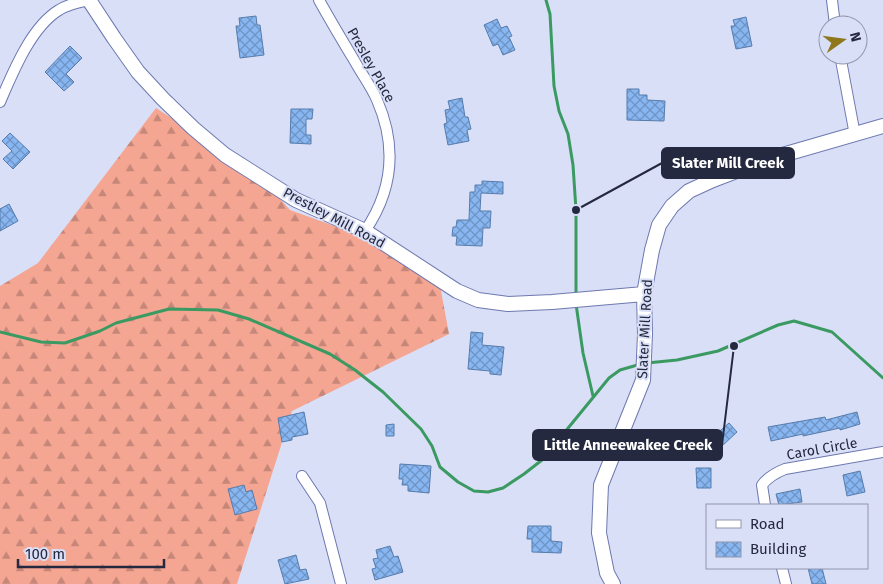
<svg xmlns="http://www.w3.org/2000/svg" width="883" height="584" font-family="'Fira Sans',sans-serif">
<defs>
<pattern id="forest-firs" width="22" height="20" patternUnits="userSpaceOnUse" patternTransform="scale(1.25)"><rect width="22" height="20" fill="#f5a693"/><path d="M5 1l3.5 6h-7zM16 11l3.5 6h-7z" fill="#c68779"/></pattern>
<pattern id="building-cross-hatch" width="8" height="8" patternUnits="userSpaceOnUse" patternTransform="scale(1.25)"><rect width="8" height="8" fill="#87b6f1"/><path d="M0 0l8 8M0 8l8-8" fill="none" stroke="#6e94c5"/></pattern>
</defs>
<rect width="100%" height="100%" fill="#d9dff7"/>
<!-- forest -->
<path fill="url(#forest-firs)" d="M156,108L257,173L290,210L371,239L439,280L449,334L292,411L237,584H0V286L38,263Z"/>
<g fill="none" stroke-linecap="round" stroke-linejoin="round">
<!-- stream -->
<path stroke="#3b9a62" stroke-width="3" d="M546,0L550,14L554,86L559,111L568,134L573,165L576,210V295
M576,304L583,353L593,396
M0,332L41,342L65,343L100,331L116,323L169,309L218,310L249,319L330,354L355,370L383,392L421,429L432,446L440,467L458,482L474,491L488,492L503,488L524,474L542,460L609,378L620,370L641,364
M647,363L677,360L718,351L778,325L794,321L832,332L883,378"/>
</g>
<!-- building -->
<path fill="url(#building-cross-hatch)" stroke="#577cab" d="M256,16L257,25H260L264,55L240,58L236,26H240L239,18Z
M746,17L752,46L736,49L731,26H735L733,20Z
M497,19L501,28L507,26L512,36L509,37L515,50L503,55L498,44L493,46L484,25Z
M70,46L82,58L66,74L74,82L64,91L45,72Z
M627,89H639V95H647V100L665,101L664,121L627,120Z
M462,98L465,117H468L471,129L467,130L469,141L448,145L444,124L447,123L445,110L450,109L448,101Z
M291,109H313L312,119H306V135H311V144L290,143Z
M10,133L30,152L13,169L3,159L12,151L2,141Z
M482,181L503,182V194L481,193L480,211H491L490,228H483L482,246L456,245L457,236H452L453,227H456L457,220H469L470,192H475V185H482Z
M9,204L18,221L0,231V209Z
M471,332L483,333L482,345L504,347L501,375L490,374V371L468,369Z
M304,412L308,434L292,437V440L282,442L278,418Z
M857,412L860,424L840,430V428L803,436V434L771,441L768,427L825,417L826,420Z
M729,423L737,432L722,446L714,436Z
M394,424V436H386V425Z
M400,464L431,466L429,493L408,491V485H402L403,479H399Z
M696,468H711V488H697Z
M860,471L865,492L847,496L843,475Z
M244,485L246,492L252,490L257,509L235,515L228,489Z
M800,489L802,502L779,505L776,494Z
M528,526H551V541L562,542L561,553L532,552V539H527Z
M390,546L394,557L398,556L403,572L375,580L372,569L376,568L373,559L378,558L376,550Z
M296,555L300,570L306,569L309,579L285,584L278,560Z
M808,568H822L826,584H812Z"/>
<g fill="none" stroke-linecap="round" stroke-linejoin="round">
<!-- street casing -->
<g stroke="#6d79af" stroke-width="12">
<path id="street" d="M319,0C330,20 342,40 354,60C361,73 371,86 377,100C397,146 393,190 365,231
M832,0L835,25
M840,55L855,135
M0,102C13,72 31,27 59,10C68,4 79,2 89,0
M302,476L320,503L341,584
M765,505L762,485C768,477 775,473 785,469L883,452
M782,568L786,584"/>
</g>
<!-- secondary casing -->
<g stroke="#6d79af" stroke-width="16">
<path id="secondary" d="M89,0L114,38L138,72L163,99L193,128L225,155L296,200L365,231L457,291L478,300L508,304L552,302L644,294
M613,584L607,573L599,533L601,485L643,380L645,334L644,294L652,250L659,225L672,206L689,191L713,180L765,160L883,126"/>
</g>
<!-- street -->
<use href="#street" stroke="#fff" stroke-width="10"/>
<!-- secondary -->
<use href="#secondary" stroke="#fff" stroke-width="14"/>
</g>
<g text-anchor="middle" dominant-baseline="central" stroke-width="4" stroke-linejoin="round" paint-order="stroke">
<!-- street labels -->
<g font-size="14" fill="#24293f" stroke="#d9dff7">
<text transform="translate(371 65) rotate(61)">Presley Place</text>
<text transform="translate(334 218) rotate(28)">Prestley Mill Road</text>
<text transform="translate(645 329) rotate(-87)">Slater Mill Road</text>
<text transform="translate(822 449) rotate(-10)">Carol Circle</text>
</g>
</g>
<!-- callouts -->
<path fill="none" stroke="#24293f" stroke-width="2" d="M576 210L662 163M734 346L722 445"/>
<g fill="#24293f" stroke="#d9dff7" stroke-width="2">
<circle cx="576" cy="210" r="5"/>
<circle cx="734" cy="346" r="5"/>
</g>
<g fill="#24293f" stroke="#24293f" stroke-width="2">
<rect x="662" y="148" width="132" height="30" rx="5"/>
<rect x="533" y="430" width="189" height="30" rx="5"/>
</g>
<g font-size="15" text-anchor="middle" font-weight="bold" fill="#fff">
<text x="728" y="168">Slater Mill Creek</text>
<text x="628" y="450">Little Anneewakee Creek</text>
</g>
<!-- legend -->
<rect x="706" y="504" width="162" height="65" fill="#d9dff7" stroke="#9196ad"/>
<rect x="716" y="520" width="25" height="8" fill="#ffffff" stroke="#9196ad"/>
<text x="750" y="529" font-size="15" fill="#24293f">Road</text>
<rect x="716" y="542" width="25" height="15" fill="url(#building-cross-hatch)" stroke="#9196ad"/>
<text x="750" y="554" font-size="15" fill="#24293f">Building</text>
<!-- north arrow -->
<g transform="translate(843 40) rotate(76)"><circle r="24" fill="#d9dff7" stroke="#9196ad"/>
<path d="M0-4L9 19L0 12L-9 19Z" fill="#8e771c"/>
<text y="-8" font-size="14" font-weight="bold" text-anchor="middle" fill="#24293f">N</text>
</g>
<!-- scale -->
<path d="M18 559v8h146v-8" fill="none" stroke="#24293f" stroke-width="2.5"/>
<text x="25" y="559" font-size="15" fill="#24293f" stroke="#d9dff7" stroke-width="4" paint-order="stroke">100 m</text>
</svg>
